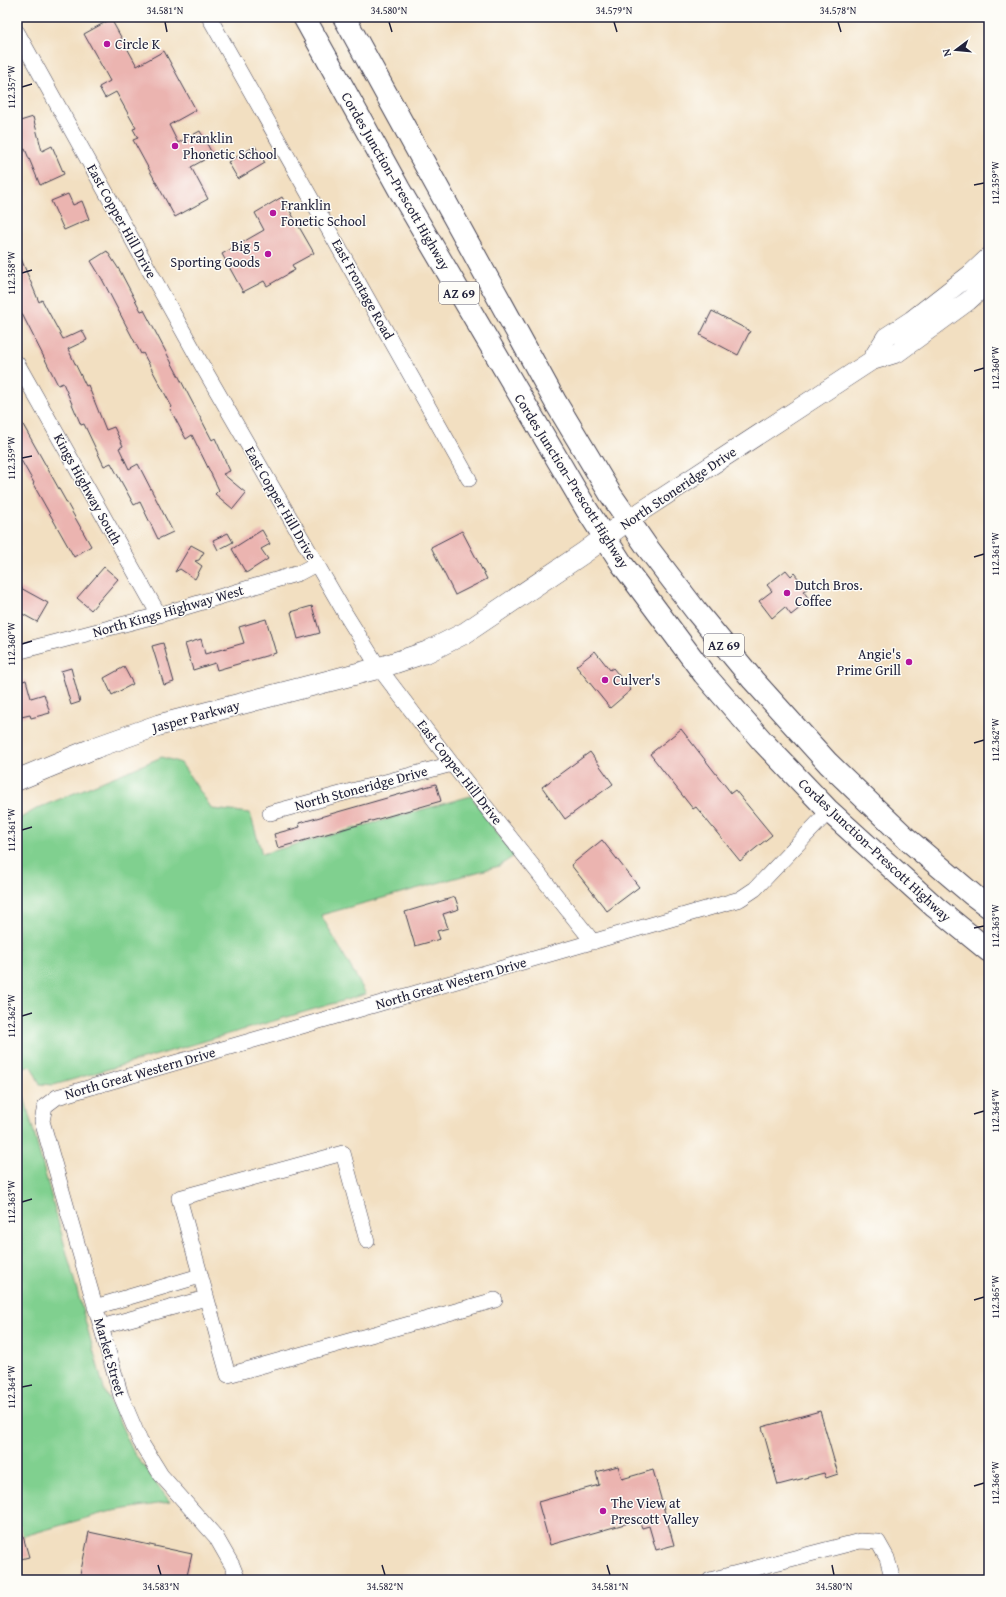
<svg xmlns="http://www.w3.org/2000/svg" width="1006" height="1597" font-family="'Gentium Book Plus',serif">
<rect width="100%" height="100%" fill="#fdfcf7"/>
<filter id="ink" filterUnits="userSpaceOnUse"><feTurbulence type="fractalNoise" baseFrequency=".025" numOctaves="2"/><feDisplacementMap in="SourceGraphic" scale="8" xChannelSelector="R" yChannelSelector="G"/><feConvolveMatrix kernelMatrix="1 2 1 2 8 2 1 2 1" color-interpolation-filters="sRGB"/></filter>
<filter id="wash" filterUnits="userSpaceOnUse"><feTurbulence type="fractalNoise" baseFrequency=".012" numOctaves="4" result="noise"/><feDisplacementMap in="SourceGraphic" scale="16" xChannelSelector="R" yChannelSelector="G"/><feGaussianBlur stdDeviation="0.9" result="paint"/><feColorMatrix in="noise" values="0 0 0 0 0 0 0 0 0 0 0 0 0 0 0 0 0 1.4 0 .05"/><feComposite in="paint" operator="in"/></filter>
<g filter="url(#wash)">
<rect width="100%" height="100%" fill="#f2dfc1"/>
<!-- green -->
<path fill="#80d08f" stroke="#517965" d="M162,757L181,763L212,809L250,813L262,854L471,796L514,856L499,866L321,915L366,994L54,1085L40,1084L31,1066L17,1070V820L38,808Z
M17,1071L104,1389L134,1453L170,1502L107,1512L17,1538Z"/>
<g id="blocks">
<!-- building -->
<path fill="#ebb4b0" d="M111,19L137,66L164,51L196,110L169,125L178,143L200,131L213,155L191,167L208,199L175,217L133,140L138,138L133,129L136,128L116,92L105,98L99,87L110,81L84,34Z
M33,117L42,151L52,146L64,174L40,185L25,149L17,152V122Z
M255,146L265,163L238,179L228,162Z
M68,194L73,205L82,201L89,219L64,230L51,201Z
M282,197L314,253L292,265L295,270L267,286L264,281L243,292L222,254L264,230L255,213Z
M17,249L39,302L42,300L63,339L82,330L87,340L68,349L86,386L88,385L106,430L114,427L123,446L119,448L129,469L138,464L173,532L158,539L140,502L134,505L111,463L104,466L84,424L81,425L63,383L58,385L17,304Z
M107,251L120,271L141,311L144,310L212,440L215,438L230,471L223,474L246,493L233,509L215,494L219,490L192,435L186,439L170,409L172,407L143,353L141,354L102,279L91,261Z
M712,311L750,331L738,355L700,335Z
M17,414L91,546L74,557L33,484L34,483L17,453Z
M262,530L270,544L261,549L268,559L246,573L232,549Z
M462,531L487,579L455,595L431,547Z
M228,533L233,542L218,550L213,540Z
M191,545L204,552L199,560L195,561L202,566L195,579L180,569L175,572Z
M104,567L118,579L91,610L77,598Z
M786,570L791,576L794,573L807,589L803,591L810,600L791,615L785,607L772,618L759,601L772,591L767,585Z
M17,586L48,603L37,622L17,611Z
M312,606L320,633L298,639L291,612Z
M266,619L276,653L217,670L215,663L193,670L185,644L201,639L205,654L244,643L239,627Z
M163,643L174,682L164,685L152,646Z
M595,651L610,670L613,668L631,690L610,708L576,666Z
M124,667L133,684L112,695L104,678Z
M71,668L80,702L71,705L61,671Z
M26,680L31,698L44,694L50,713L31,718L30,715L17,718V683Z
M681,729L731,793L735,790L772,835L740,861L696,807L693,809L650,754Z
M590,752L613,784L565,819L542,787Z
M436,784L441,801L278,848L274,834L300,827L299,823Z
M602,840L639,887L607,911L571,865Z
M455,897L459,909L443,914L448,928L437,931L440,939L415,946L405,912Z
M820,1411L838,1474L826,1478L824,1473L778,1485L762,1427Z
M618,1466L622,1479L653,1470L674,1545L656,1550L649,1526L642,1528L639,1520L550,1545L538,1502L599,1485L596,1472Z
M17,1526H20L29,1557L17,1560Z
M89,1532L192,1554L186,1580H101L80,1575Z"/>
</g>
</g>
<g filter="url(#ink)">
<use href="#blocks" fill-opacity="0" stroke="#413e4f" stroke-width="1"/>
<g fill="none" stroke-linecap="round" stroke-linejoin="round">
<!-- minor casing -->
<g stroke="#413e4f" stroke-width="16">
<path id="minor" d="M209,17L469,479
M17,32L203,367L346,615L379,668L452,764L593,942
M17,363L159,615
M17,652L159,615L299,573L316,564
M270,813L452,764
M367,1241L343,1153L179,1198L228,1375L495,1300
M95,1307L200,1276
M101,1327L206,1298
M238,1580L232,1565L216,1537L161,1475L140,1441L121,1396L42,1121L45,1106L57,1097L740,899L755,889L829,811
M710,1580L860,1541L878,1542L887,1558L893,1580"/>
</g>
<!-- tertiary casing -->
<g stroke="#413e4f" stroke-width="20">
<path id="tertiary" d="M871,361L886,337L912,320L971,274L989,257
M628,520L871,361L897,353L968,301L989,282"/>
</g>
<!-- secondary casing -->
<g stroke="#413e4f" stroke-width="22">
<path id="secondary" d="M17,780L97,747L159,725L379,668L427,652L465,633L585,552L628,520"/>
</g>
<!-- primary casing -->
<g stroke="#413e4f" stroke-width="24">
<path id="primary" d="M304,17L399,189L587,510L622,564L704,674L764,743L829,811L935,907L989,951
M344,17L556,403L611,495L647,547L696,611L753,680L828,763L907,839L973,895L989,907"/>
</g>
<!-- minor -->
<use href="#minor" stroke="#fff" stroke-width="15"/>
<!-- tertiary -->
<use href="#tertiary" stroke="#fff" stroke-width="19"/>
<!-- secondary -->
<use href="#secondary" stroke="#fff" stroke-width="21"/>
<!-- primary -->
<use href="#primary" stroke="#fff" stroke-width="22"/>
</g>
</g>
<!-- ticks -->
<path fill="none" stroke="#22223b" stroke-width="1.5" d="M165,22L167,32M389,22L392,32M614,22L617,32M838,22L841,32M22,87L32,84M974,185L984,183M22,273L32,270M974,371L984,368M22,458L32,456M974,557L984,554M22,644L32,641M974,743L984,740M22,830L32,827M974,928L984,926M22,1016L32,1013M974,1114L984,1111M22,1202L32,1199M974,1300L984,1297M22,1387L32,1385M974,1486L984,1483M158,1565L161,1575M382,1565L385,1575M607,1565L610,1575M832,1565L834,1575"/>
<!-- markers -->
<g fill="#b5179e" stroke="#fdfcf7" stroke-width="1.5">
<circle cx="107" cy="44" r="4"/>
<circle cx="175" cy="146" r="4"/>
<circle cx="273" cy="213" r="4"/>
<circle cx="268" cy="254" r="4"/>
<circle cx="787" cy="593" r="4"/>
<circle cx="909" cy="662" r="4"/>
<circle cx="605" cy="680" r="4"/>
<circle cx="603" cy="1511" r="4"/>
</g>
<g text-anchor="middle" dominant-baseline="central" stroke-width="3" stroke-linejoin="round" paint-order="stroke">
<!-- shield labels -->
<g fill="#fdfcf7" stroke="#646373" stroke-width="1">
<rect x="439" y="282" width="40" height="22" rx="3"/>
<rect x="704" y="634" width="40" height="22" rx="3"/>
</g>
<g font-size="13" font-weight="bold" fill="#22223b">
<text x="459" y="293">AZ 69</text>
<text x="724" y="645">AZ 69</text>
</g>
<!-- poi labels -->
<g font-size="14" fill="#22223b" stroke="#fdfcf7" text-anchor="start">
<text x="115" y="44">Circle K</text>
<text x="183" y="138">Franklin<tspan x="183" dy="16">Phonetic School</tspan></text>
<text x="281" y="205">Franklin<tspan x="281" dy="16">Fonetic School</tspan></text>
<text x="260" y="246" text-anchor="end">Big 5<tspan x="260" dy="16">Sporting Goods</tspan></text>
<text x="795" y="585">Dutch Bros.<tspan x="795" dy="16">Coffee</tspan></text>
<text x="901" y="654" text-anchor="end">Angie's<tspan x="901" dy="16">Prime Grill</tspan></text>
<text x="613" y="680">Culver's</text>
<text x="611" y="1503">The View at<tspan x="611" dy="16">Prescott Valley</tspan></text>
</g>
<!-- street labels -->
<g font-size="14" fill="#22223b" stroke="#fdfcf7">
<text transform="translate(396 181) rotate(60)">Cordes Junction–Prescott Highway</text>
<text transform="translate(122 221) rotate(61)">East Copper Hill Drive</text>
<text transform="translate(363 289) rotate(61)">East Frontage Road</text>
<text transform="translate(572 481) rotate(58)">Cordes Junction–Prescott Highway</text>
<text transform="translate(678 488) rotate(-34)">North Stoneridge Drive</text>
<text transform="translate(88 489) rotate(61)">Kings Highway South</text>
<text transform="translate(281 503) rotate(60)">East Copper Hill Drive</text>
<text transform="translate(168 611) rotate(-16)">North Kings Highway West</text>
<text transform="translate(196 716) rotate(-15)">Jasper Parkway</text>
<text transform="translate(460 772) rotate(52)">East Copper Hill Drive</text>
<text transform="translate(361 788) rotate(-15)">North Stoneridge Drive</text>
<text transform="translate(875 850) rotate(43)">Cordes Junction–Prescott Highway</text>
<text transform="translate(451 983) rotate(-16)">North Great Western Drive</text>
<text transform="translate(140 1073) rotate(-16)">North Great Western Drive</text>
<text transform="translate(110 1357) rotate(74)">Market Street</text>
</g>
</g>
<!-- margin -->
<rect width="1006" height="1597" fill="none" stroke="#fdfcf7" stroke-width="44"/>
<!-- north arrow -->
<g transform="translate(956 50) rotate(254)" stroke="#fdfcf7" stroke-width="3" paint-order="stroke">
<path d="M0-3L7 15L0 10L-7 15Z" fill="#22223b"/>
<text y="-6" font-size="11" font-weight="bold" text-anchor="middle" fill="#22223b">N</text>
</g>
<rect x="22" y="22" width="962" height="1553" fill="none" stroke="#22223b" stroke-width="1.5"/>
<g font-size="10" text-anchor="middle" fill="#22223b">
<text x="165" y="14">34.581°N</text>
<text x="389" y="14">34.580°N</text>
<text x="614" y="14">34.579°N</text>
<text x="838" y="14">34.578°N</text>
<text transform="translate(11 87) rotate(-90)" y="4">112.357°W</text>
<text transform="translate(995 183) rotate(-90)" y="4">112.359°W</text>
<text transform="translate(11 273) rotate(-90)" y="4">112.358°W</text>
<text transform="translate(995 368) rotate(-90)" y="4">112.360°W</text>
<text transform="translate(11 458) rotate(-90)" y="4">112.359°W</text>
<text transform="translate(995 554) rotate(-90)" y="4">112.361°W</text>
<text transform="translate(11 644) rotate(-90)" y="4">112.360°W</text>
<text transform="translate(995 740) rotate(-90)" y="4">112.362°W</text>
<text transform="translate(11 830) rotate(-90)" y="4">112.361°W</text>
<text transform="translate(995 926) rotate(-90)" y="4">112.363°W</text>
<text transform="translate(11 1016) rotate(-90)" y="4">112.362°W</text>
<text transform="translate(995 1111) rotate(-90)" y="4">112.364°W</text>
<text transform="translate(11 1202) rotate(-90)" y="4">112.363°W</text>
<text transform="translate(995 1297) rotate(-90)" y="4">112.365°W</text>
<text transform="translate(11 1387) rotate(-90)" y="4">112.364°W</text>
<text transform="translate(995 1483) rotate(-90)" y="4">112.366°W</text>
<text x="161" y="1590">34.583°N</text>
<text x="385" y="1590">34.582°N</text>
<text x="610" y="1590">34.581°N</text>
<text x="834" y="1590">34.580°N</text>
</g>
</svg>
